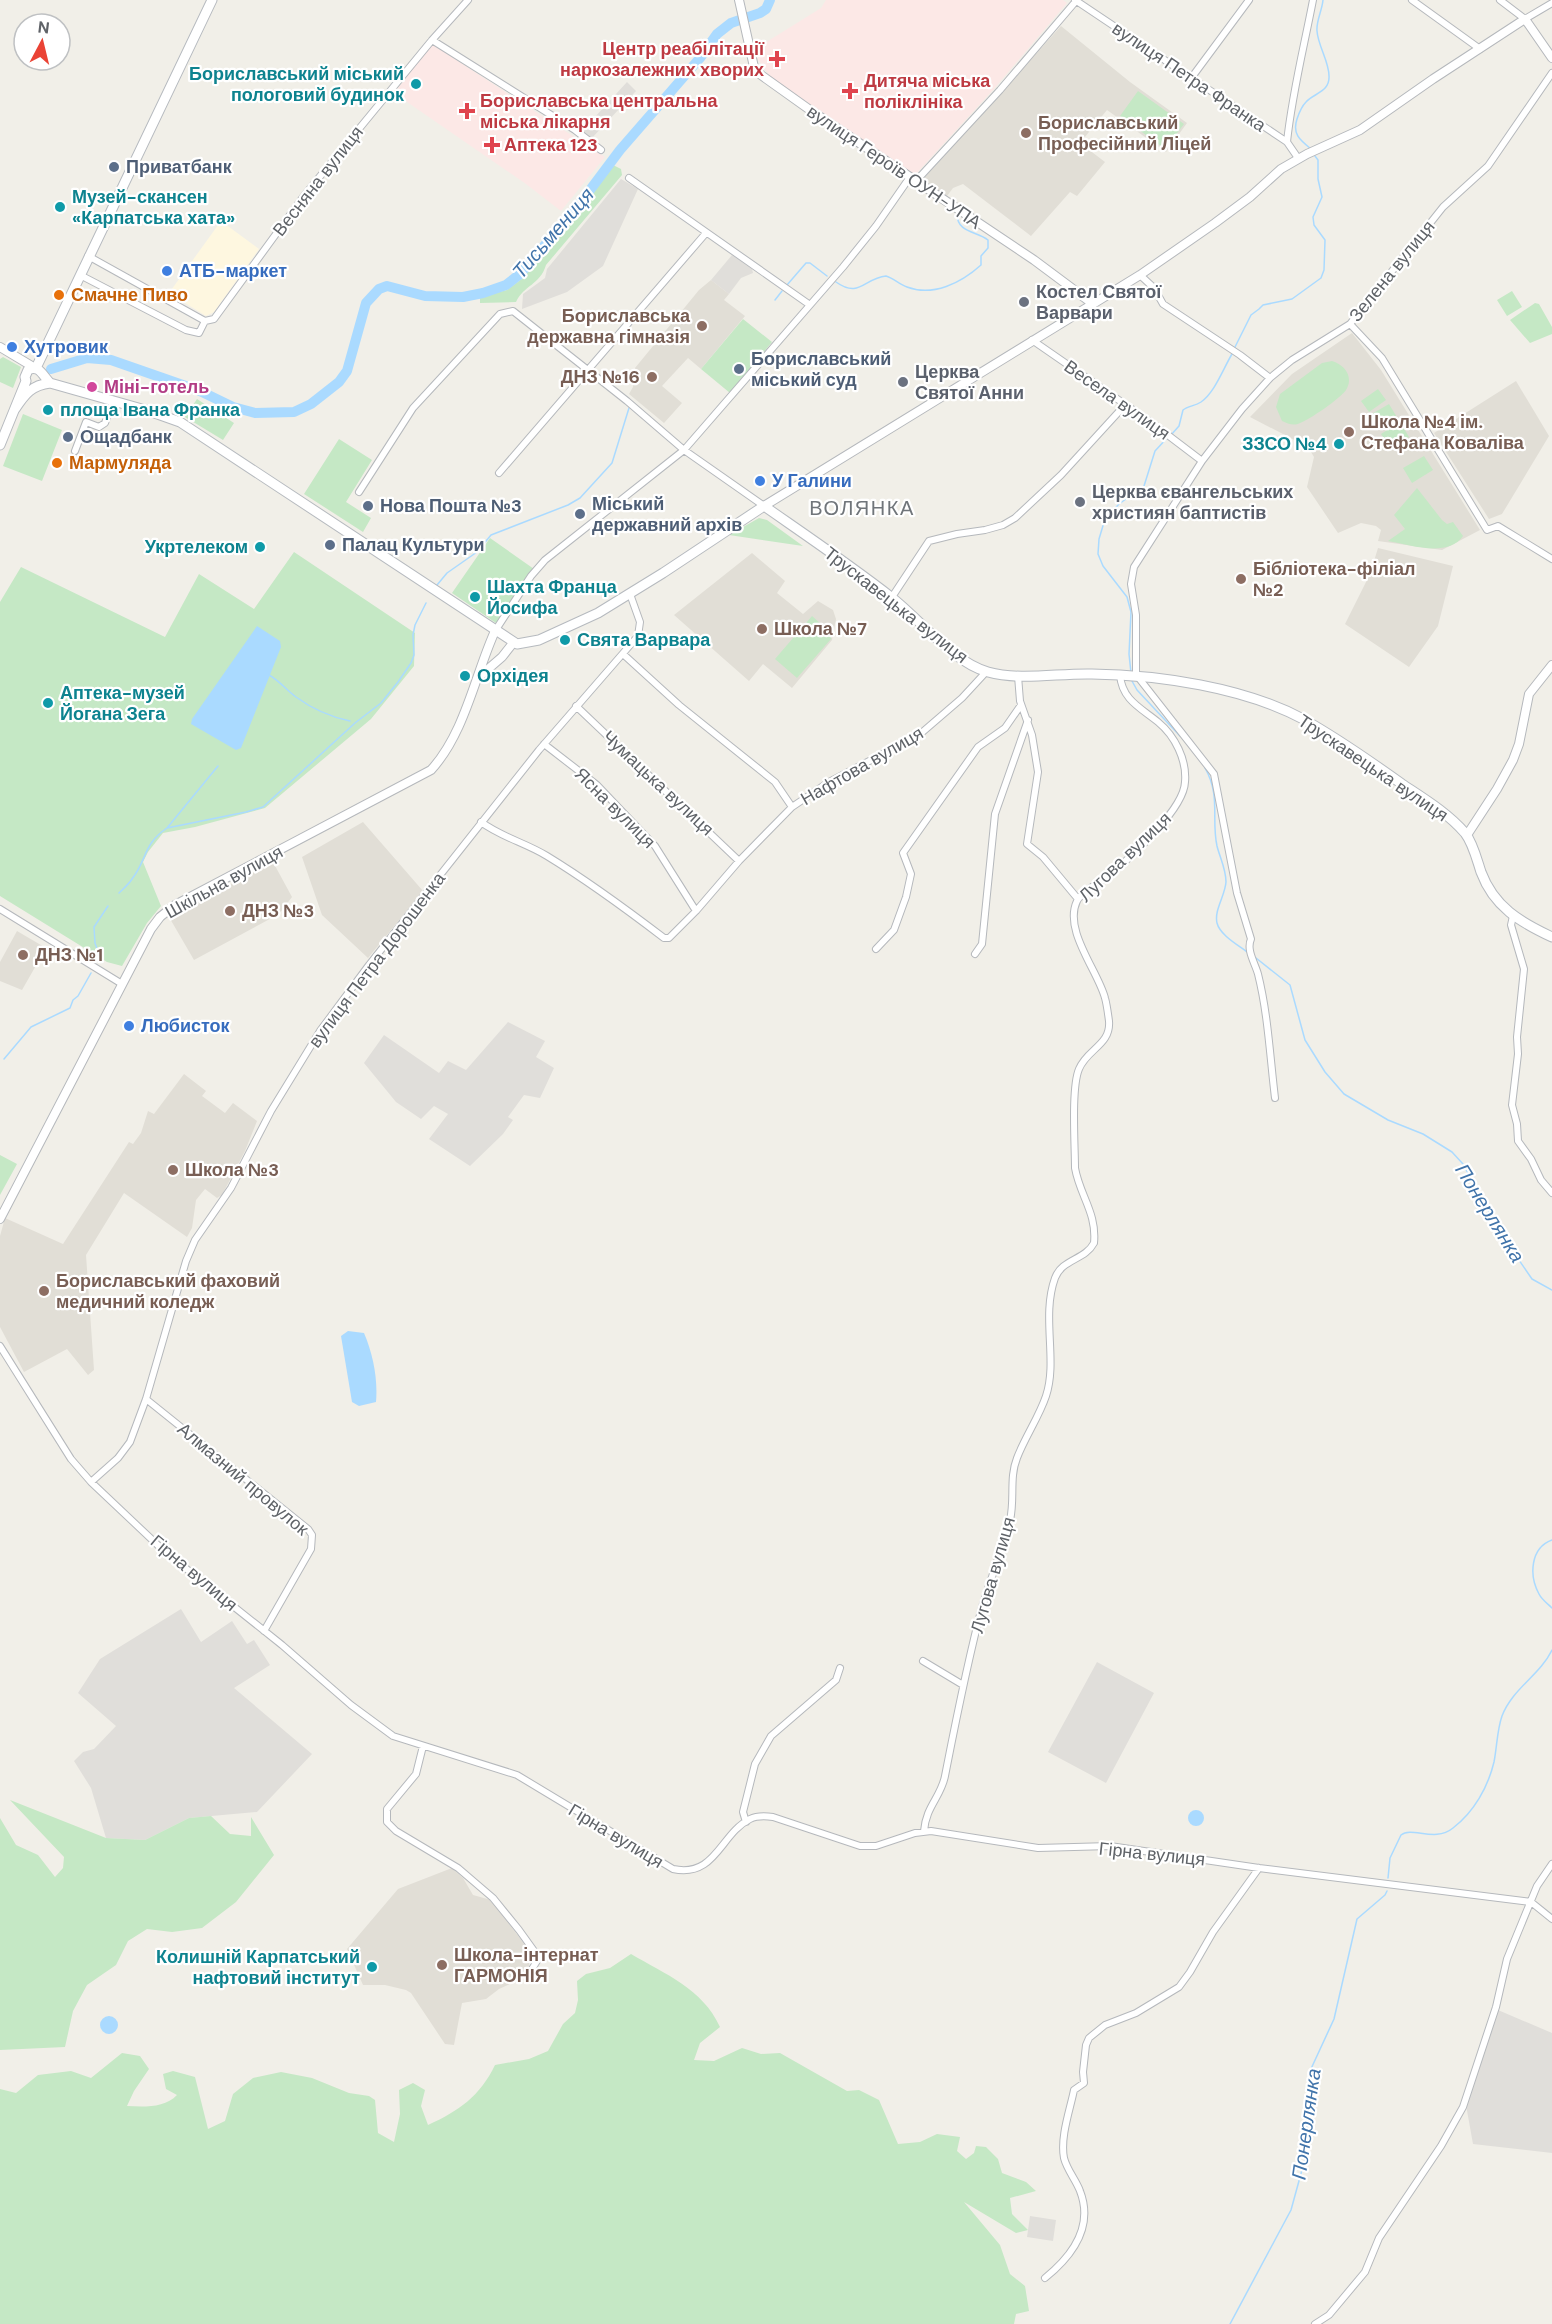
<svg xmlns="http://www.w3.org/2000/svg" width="1552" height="2324" font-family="'DM Sans',sans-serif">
<rect width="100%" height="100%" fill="#f1efe8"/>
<!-- commercial -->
<path fill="#fef7e0" d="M221,221L259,249L214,312L206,316L169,293Z"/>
<!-- industrial -->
<path fill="#e0deda" d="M627,82L636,91L591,139L582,131Z
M621,179L638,189L603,266L567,292L522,309L523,294L545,278L547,269Z
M732,255L752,269L753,273L741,278L729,294L711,280Z
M508,1022L545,1041L536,1057L554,1068L540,1098L524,1095L508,1117L513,1120L503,1134L470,1166L429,1139L448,1114L434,1106L421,1119L396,1102L364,1063L384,1035L439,1073L448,1061L466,1070Z
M181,1609L201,1642L232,1621L247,1644L254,1640L270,1665L234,1688L312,1754L257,1812L189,1818L145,1840L106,1838L91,1788L74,1761L83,1752L94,1749L116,1726L78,1693L100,1659Z
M1097,1662L1154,1693L1106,1783L1048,1752Z
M1498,2010L1552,2033V2153L1473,2144L1466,2105Z
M1030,2216L1056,2220L1053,2241L1027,2237Z"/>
<!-- education -->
<path fill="#e1ded6" d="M1061,26L1130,82L1187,123L1166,152L1107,110L1080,143L1105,162L1077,196L1070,192L1031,236L963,184L953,188L947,196L923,179Z
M711,280L729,294L724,300L745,316L701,369L688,358L662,386L682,403L664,423L629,394L633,387L635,368L699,290Z
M1352,333L1381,370L1480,530L1442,550L1378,541L1381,530L1376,526L1361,523L1338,533L1307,487L1314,457L1308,447L1250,417L1292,374Z
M1516,381L1549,436L1502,514L1489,519L1434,433Z
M1378,548L1453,566L1438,626L1409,667L1345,624L1370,574Z
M752,553L785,581L777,593L803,614L818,601L833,610L836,619L832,640L792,688L763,664L749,681L674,615Z
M363,822L423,891L368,958L322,915L302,857Z
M273,862L292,897L279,914L194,960L169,917Z
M17,931L46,948L22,990L0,981V962Z
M184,1074L206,1091L202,1096L225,1113L233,1103L257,1121L245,1151L222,1195L217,1198L205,1189L196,1200L192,1228L187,1237L124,1193L86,1255L94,1370L88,1375L67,1349L24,1372L0,1327V1236L5,1218L63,1244L129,1142L133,1144L141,1133L148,1111L154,1114Z
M452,1868L463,1878L473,1895L491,1900L532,1954L526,1977L499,1989L486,1999L462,2003L454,2045L445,2044L411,1993L406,1990L385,1985H363L347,1949L398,1889Z"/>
<!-- medical -->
<path fill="#fce8e6" d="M826,0H1063L1067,3L993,90L915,175L771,78L752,51L821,8Z
M432,44L605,157L561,211L526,184L394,93Z"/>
<!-- green -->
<path fill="#c5e8c5" d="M1138,91L1184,124L1165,149L1120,116Z
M613,165L621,169L622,175L546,265C540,285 524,285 516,302L480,303V297L507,290L523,278L579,213Z
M1512,291L1522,307L1507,316L1497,300Z
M1535,303L1539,304L1552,327V334L1530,343L1510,320Z
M743,319L772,342L730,393L701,369Z
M3,357L21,367L13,388L0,382V359Z
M1332,361C1345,365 1354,377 1346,390C1341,398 1309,420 1300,423C1294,426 1288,424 1282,421L1276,407L1280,394L1322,363Z
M1378,389L1386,400L1369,412L1361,401Z
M197,399L234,423L223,440L185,417Z
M1389,404L1398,419L1379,430L1370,415Z
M23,414L62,430L42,481L3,466Z
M1400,422L1409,437L1390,448L1381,434Z
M339,439L372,460L346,502L371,518L363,532L304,494Z
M1424,456L1433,470L1412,483L1403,468Z
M1417,488L1442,520L1447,524L1453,522L1463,536C1448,558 1410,545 1388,541L1405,529L1394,515Z
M759,518L767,520L803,546L729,535Z
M490,538L534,569L496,623L452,593Z
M294,552L415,633L414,666L371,719L265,808L195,827L163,833L148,852L143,862L161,906L147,923L122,966L107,962L0,896V602L21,567L165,637L199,574L254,609Z
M812,616L830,632L831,639L797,678L775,659Z
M0,1155L17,1164L0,1195Z
M10,1800L106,1838L145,1840L189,1818L211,1816L230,1834L251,1836V1817L274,1855L236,1902L202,1928L172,1932L147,1929L128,1941L116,1965L87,1985L73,2011L65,2047L0,2050V1818L16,1845L38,1855L55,1877L63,1868L64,1857Z
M631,1954C665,1974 703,1989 720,2027L700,2043L694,2060L714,2061L742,2048L761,2054L780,2053L847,2091L859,2090L879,2100L898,2144L920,2142L937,2134L960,2137L957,2151L966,2159L974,2153L976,2146L986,2147L998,2159L1002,2173L1026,2182L1036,2191L1010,2198L1012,2214L1028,2230L1016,2233L964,2202L1000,2245L1010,2274L1025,2286L1029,2311L1016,2314L1014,2324H0V2089L16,2093L38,2075L71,2071L91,2078L122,2053L140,2056L149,2069L134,2091L127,2106C144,2107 165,2108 177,2095L166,2089L163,2074L173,2071L195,2077L208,2129L225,2121L233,2094L253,2078L281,2072L312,2078L349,2093L369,2096L375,2100L378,2133L394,2142L400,2114L399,2090L413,2083L425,2090L421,2106L428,2125C459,2111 480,2096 495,2065L529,2059L548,2051L563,2024L575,2013L578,2000L577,1981L586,1974L610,1968Z"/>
<!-- water -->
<path fill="#aadaff" d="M257,626L280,641L281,647L241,748L236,750L191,724L192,719Z
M348,1331L364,1333C373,1354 378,1379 376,1402L359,1406L352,1402L341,1336Z
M1188 1818a8 8 0 1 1 16 0a8 8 0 1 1-16 0Z
M100 2025a9 9 0 1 1 18 0a9 9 0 1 1-18 0Z"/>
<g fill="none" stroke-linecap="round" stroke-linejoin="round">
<!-- stream -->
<path stroke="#aadaff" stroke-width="1.5" d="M1311,149C1300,140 1292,134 1297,119C1299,113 1301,107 1306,102C1314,93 1330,92 1329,76C1329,61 1318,46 1317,31C1316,21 1322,11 1323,0
M836,282C860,299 864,278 886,276C893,278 899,284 907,287C933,297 961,283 981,265V256L988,248V240C977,231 957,233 957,214
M787,285L806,263H810L827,276
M775,300L782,291
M1234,349L1251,315L1259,309L1263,305L1292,299L1321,278L1324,270L1325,240L1314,225L1313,217L1322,197L1318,179V160L1315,156
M1171,435L1179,426L1183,410C1188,406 1195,406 1201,402C1215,392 1223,369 1232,354
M437,585L447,573L477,552L491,535L568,505L580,498L612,463L629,408
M1131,673L1129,654L1131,612L1127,597L1103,566L1098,554L1099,539L1105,519L1119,504L1144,486L1155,451L1167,438
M269,675C280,681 286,690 296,697C311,708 331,717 350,721
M1132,681L1137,690L1180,736
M1205,768C1221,796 1211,818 1217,846C1220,858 1226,869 1226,882C1225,896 1214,910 1217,923C1220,935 1238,945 1247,952
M167,828L246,812L263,807L355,723L381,703L398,682L411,663L414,655L413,635L415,625L426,603
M119,893C123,889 129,884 132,879C147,860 143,844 167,828L218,766
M1256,958L1290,985L1305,1040L1325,1072L1344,1094L1388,1120L1423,1134L1452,1152L1463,1164L1501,1234L1532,1279L1552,1290
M101,960L95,943L94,927L108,906
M4,1059L31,1027L70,1008L73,1000L78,996L91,973
M1552,1540C1530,1548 1529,1576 1539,1594C1542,1600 1548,1604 1552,1608
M1388,1878L1390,1858L1401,1835C1412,1826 1435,1843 1453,1828C1474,1812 1488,1787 1494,1762C1497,1747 1497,1730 1502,1716C1512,1689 1540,1675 1552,1650
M1230,2324L1291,2210L1305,2159L1310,2071L1334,2019L1357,1919L1385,1895L1387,1891"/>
<!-- river -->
<path stroke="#aadaff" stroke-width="10" d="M51,369L87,358L111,360L200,391L233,407L255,413L294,412L311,404L339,382L347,371L366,303L379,289L387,286L425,296L463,297L483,293L506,285L520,274L575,210L620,150L700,58L717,34L731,23L760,13L766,9L770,0"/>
<!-- minor casing -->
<g stroke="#b5b8bc" stroke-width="8">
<path id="minor" d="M1075,0L1287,142L1298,158
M1412,0L1480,49
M1500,0L1525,19L1552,3
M432,40L575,130L601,150
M1192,77L1249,0
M1287,142C1292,94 1304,47 1313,0
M629,178L810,305
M916,181L1000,90L1076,1
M88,256L205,321L214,319L303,197L432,40L468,0
M80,275L186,330L199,333L205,321
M1140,275L1154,288L1163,304L1240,355L1270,378
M1350,324L1382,358L1487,530L1498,526L1552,559
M1032,340L1152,423L1202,461
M75,451L86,422L99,427L105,423L113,401
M499,473L706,233
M359,492L413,408L500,314L513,311L627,401L684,450L764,506
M892,597L929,541L957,534L985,530L1003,525L1015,518L1061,475L1125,405
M495,631L531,576L545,560L684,450L843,267L876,226L910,177
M623,654L679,705L775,782L792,807
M1018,676L1020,701L1032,735L1038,772L1027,844L1043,857L1078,899
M1136,677V615L1131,584L1134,567L1202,461L1242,409L1270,378L1292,360L1350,324L1443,207L1488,166L1552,73
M1138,677L1214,774L1237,893L1251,939C1246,950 1255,963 1258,974C1268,1014 1270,1057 1275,1098
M576,706L739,861
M544,744L597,785L655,846L696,911
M481,822C501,837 526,843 547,856C588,881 626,909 664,938H669L696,911L739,861L792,807L829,782L919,735L962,698L986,672
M0,909L122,984
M1513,916L1511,925L1524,969L1517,1037L1518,1054L1512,1105L1517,1124L1518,1141L1531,1159L1541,1180L1552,1193
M876,949L894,930L906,897L911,874L903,853L978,747L1005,728L1021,705
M975,954L982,944L995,814L1028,720
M0,1346L71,1459L91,1482L164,1551L282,1645L351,1705L393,1736L517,1775L673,1869C716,1878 720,1834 750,1819C758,1815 766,1816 773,1817L860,1846H876L915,1833L931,1831L1038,1848L1110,1846L1259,1868L1531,1902L1552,1919
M146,1399L308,1529L312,1535L311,1549L264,1631
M91,1482L118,1458L130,1442L146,1399L186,1261L195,1240L231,1188L271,1111L320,1031L369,965L539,750L638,636L640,622L630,594
M923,1661L963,1685
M423,1746L416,1774L387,1809V1822L396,1831L458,1868L493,1898L519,1930L537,1955V1961L532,1969
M746,1822L743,1812L755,1764L771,1736L836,1680L840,1668
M924,1831C926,1806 941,1797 945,1776C956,1720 967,1663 982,1607C991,1578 1002,1550 1010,1520C1015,1499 1009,1478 1017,1458C1025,1437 1039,1417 1046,1396C1058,1360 1041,1317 1055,1278C1062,1259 1085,1260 1094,1243C1097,1213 1080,1196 1075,1168C1075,1146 1071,1088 1079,1069C1087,1049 1111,1045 1109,1021C1108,1014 1107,1005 1105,998C1098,971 1063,930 1077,901C1082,891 1104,880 1112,873C1133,855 1184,809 1185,782C1187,760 1175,736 1158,722C1141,708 1122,700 1120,675
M1045,2278C1071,2257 1094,2227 1080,2191C1076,2180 1067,2170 1064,2158C1060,2137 1070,2110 1074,2090L1084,2083L1083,2072L1086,2045L1089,2038L1105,2025L1136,2013L1179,1987L1190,1972L1213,1932L1259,1868
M1315,2324L1329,2315L1365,2272L1379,2238L1441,2146L1463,2107L1496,2007L1507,1959L1537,1886L1552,1864"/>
</g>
<!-- tertiary casing -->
<g stroke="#b5b8bc" stroke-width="10">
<path id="tertiary" d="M739,0L754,67L761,75L810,110L1034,260L1093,304
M0,347L35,368
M764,506L1140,275L1215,223L1250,197L1281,169L1307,154L1360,130L1433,79L1525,19L1552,58
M480,676L502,657L513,643
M1467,835L1497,789L1513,760L1519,744L1529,694L1552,665
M0,1219L151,929L160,917L175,905L431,770C465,733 475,675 495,631"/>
</g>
<!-- secondary casing -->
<g stroke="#b6babf" stroke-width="11">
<path id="secondary" d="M36,368L212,0
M15,409C25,394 32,385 50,383L149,411L180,422L517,644L539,640L598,613L663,573L764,506C807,536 850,565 891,597C920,619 952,662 988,672C1021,681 1058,673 1092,674C1159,675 1243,687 1303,719C1337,738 1370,761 1402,784C1423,798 1448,813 1465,833C1473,843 1477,860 1481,872C1494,907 1520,922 1552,937
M0,445L26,381L25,377L28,370C39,364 43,376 50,383"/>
</g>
<!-- minor -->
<use href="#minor" stroke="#fff" stroke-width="6"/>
<!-- tertiary -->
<use href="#tertiary" stroke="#fff" stroke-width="8"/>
<!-- secondary -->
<use href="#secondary" stroke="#fff" stroke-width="9"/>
</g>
<!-- markers -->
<g fill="#e0444e" stroke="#fff" stroke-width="2">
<path d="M774 50h6v6h6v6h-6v6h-6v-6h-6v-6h6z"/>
<path d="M847 82h6v6h6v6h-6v6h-6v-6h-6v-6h6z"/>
<path d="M464 102h6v6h6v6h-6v6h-6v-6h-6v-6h6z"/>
<path d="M489 136h6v6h6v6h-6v6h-6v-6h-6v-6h6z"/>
</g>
<g fill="#0f9aa8" stroke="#fff" stroke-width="2">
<circle cx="416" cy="84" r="6"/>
<circle cx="60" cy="207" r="6"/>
<circle cx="48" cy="410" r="6"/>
<circle cx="1339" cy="444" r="6"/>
<circle cx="260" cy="547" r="6"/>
<circle cx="475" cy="597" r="6"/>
<circle cx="565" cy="640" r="6"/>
<circle cx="465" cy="676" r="6"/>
<circle cx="48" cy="703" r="6"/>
<circle cx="372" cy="1967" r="6"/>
</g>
<g fill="#8d6e63" stroke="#fff" stroke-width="2">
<circle cx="1026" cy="133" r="6"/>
<circle cx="702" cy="326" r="6"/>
<circle cx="652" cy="377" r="6"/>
<circle cx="1349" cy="432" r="6"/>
<circle cx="1241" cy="579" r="6"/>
<circle cx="762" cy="629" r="6"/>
<circle cx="230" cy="911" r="6"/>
<circle cx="23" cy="955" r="6"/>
<circle cx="173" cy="1170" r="6"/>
<circle cx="44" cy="1291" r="6"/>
<circle cx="442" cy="1965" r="6"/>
</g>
<g fill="#5c6f8a" stroke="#fff" stroke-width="2">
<circle cx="114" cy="167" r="6"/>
<circle cx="739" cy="369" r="6"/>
<circle cx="68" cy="437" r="6"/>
<circle cx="368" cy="506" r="6"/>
<circle cx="580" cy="514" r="6"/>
<circle cx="330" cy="545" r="6"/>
</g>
<g fill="#3f7fe0" stroke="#fff" stroke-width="2">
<circle cx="167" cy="271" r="6"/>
<circle cx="12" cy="347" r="6"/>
<circle cx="760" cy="481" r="6"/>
<circle cx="129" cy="1026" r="6"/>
</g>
<g fill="#e8710a" stroke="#fff" stroke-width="2">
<circle cx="59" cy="295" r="6"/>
<circle cx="57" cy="463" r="6"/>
</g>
<g fill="#6b7280" stroke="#fff" stroke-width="2">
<circle cx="1024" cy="302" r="6"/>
<circle cx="903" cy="382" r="6"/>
<circle cx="1080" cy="502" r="6"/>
</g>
<circle fill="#d1479c" stroke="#fff" stroke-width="2" cx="92" cy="387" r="6"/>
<g text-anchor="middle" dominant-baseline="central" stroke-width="4.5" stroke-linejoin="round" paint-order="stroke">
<!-- health labels -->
<g font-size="18" font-weight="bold" fill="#be3a42" stroke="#fff" text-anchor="start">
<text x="764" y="49" text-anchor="end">Центр реабілітації<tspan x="764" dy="21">наркозалежних хворих</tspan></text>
<text x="864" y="81">Дитяча міська<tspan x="864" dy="21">поліклініка</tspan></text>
<text x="480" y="101">Бориславська центральна<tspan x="480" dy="21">міська лікарня</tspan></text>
<text x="504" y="145">Аптека 123</text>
</g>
<!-- culture labels -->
<g font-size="18" font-weight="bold" fill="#0d838f" stroke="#fff" text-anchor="start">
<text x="404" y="74" text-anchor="end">Бориславський міський<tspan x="404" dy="21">пологовий будинок</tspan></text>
<text x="72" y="197">Музей-скансен<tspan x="72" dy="21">«Карпатська хата»</tspan></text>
<text x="60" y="410">площа Івана Франка</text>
<text x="1327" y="444" text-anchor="end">ЗЗСО №4</text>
<text x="248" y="547" text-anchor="end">Укртелеком</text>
<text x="487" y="587">Шахта Франца<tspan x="487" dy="21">Йосифа</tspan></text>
<text x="577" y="640">Свята Варвара</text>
<text x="477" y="676">Орхідея</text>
<text x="60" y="693">Аптека-музей<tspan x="60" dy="21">Йогана Зега</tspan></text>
<text x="360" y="1957" text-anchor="end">Колишній Карпатський<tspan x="360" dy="21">нафтовий інститут</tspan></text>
</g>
<!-- street labels -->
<g font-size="18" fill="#5f6368" stroke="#fff">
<text transform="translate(1189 77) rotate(34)">вулиця Петра Франка</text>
<text transform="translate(894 167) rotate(34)">вулиця Героїв ОУН-УПА</text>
<text transform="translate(318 181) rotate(-52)">Весняна вулиця</text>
<text transform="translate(1392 271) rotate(-51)">Зелена вулиця</text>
<text transform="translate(1117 400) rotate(35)">Весела вулиця</text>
<text transform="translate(896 605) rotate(38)">Трускавецька вулиця</text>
<text transform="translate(862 766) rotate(-30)">Нафтова вулиця</text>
<text transform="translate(1373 768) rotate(34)">Трускавецька вулиця</text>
<text transform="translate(658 783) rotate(43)">Чумацька вулиця</text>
<text transform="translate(615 808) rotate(45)">Ясна вулиця</text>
<text transform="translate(1125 857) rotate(-44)">Лугова вулиця</text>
<text transform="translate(224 882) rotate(-29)">Шкільна вулиця</text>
<text transform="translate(377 960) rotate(-53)">вулиця Петра Дорошенка</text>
<text transform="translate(243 1479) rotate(40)">Алмазний провулок</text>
<text transform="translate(194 1573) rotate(40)">Гірна вулиця</text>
<text transform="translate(993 1575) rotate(-74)">Лугова вулиця</text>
<text transform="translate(616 1836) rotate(31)">Гірна вулиця</text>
<text transform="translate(1152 1854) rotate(6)">Гірна вулиця</text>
</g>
<!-- education labels -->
<g font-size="18" font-weight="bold" fill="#785e54" stroke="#fff" text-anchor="start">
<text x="1038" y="123">Бориславський<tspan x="1038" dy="21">Професійний Ліцей</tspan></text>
<text x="690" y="316" text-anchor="end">Бориславська<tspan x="690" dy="21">державна гімназія</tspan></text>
<text x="640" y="377" text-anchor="end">ДНЗ №16</text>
<text x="1361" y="422">Школа №4 ім.<tspan x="1361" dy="21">Стефана Коваліва</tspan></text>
<text x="1253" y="569">Бібліотека-філіал<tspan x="1253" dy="21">№2</tspan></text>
<text x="774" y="629">Школа №7</text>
<text x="242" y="911">ДНЗ №3</text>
<text x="35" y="955">ДНЗ №1</text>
<text x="185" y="1170">Школа №3</text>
<text x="56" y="1281">Бориславський фаховий<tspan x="56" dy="21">медичний коледж</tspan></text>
<text x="454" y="1955">Школа-інтернат<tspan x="454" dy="21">ГАРМОНІЯ</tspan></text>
</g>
<!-- service labels -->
<g font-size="18" font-weight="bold" fill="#4e5e75" stroke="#fff" text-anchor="start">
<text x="126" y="167">Приватбанк</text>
<text x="751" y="359">Бориславський<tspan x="751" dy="21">міський суд</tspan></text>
<text x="80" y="437">Ощадбанк</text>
<text x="592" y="504">Міський<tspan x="592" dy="21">державний архів</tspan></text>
<text x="380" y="506">Нова Пошта №3</text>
<text x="342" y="545">Палац Культури</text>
</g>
<!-- shop labels -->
<g font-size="18" font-weight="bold" fill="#366cbe" stroke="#fff" text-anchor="start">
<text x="179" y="271">АТБ-маркет</text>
<text x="24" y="347">Хутровик</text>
<text x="772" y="481">У Галини</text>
<text x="141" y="1026">Любисток</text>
</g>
<!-- worship labels -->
<g font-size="18" font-weight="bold" fill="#5b616d" stroke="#fff" text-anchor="start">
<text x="1036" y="292">Костел Святої<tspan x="1036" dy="21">Варвари</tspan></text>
<text x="915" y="372">Церква<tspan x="915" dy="21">Святої Анни</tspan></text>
<text x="1092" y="492">Церква євангельських<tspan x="1092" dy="21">християн баптистів</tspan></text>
</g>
<!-- food labels -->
<g font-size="18" font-weight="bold" fill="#c56008" stroke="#fff" text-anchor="start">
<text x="71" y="295">Смачне Пиво</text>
<text x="69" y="463">Мармуляда</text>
</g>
<!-- hotel labels -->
<g font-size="18" font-weight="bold" fill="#b23c85" stroke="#fff" text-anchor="start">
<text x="104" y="387">Міні-готель</text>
</g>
<!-- water labels -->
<g font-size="20" font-style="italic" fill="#4174aa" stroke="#fff">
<text transform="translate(553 233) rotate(-49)">Тисьмениця</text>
<text transform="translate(1490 1213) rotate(58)">Понерлянка</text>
<text transform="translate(1306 2124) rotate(-82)">Понерлянка</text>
</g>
<!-- neighbourhood labels -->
<g font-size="20" letter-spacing="1.5" fill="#70757a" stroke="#fff">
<text x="862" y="508">ВОЛЯНКА</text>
</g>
</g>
<!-- north arrow -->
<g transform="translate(42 42) rotate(7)"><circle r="28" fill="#ffffff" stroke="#bfc1c3" stroke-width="1.5"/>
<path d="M0-4.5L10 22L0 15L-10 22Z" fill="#ea4335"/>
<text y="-9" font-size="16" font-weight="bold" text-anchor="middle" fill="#5f6368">N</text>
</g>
</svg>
